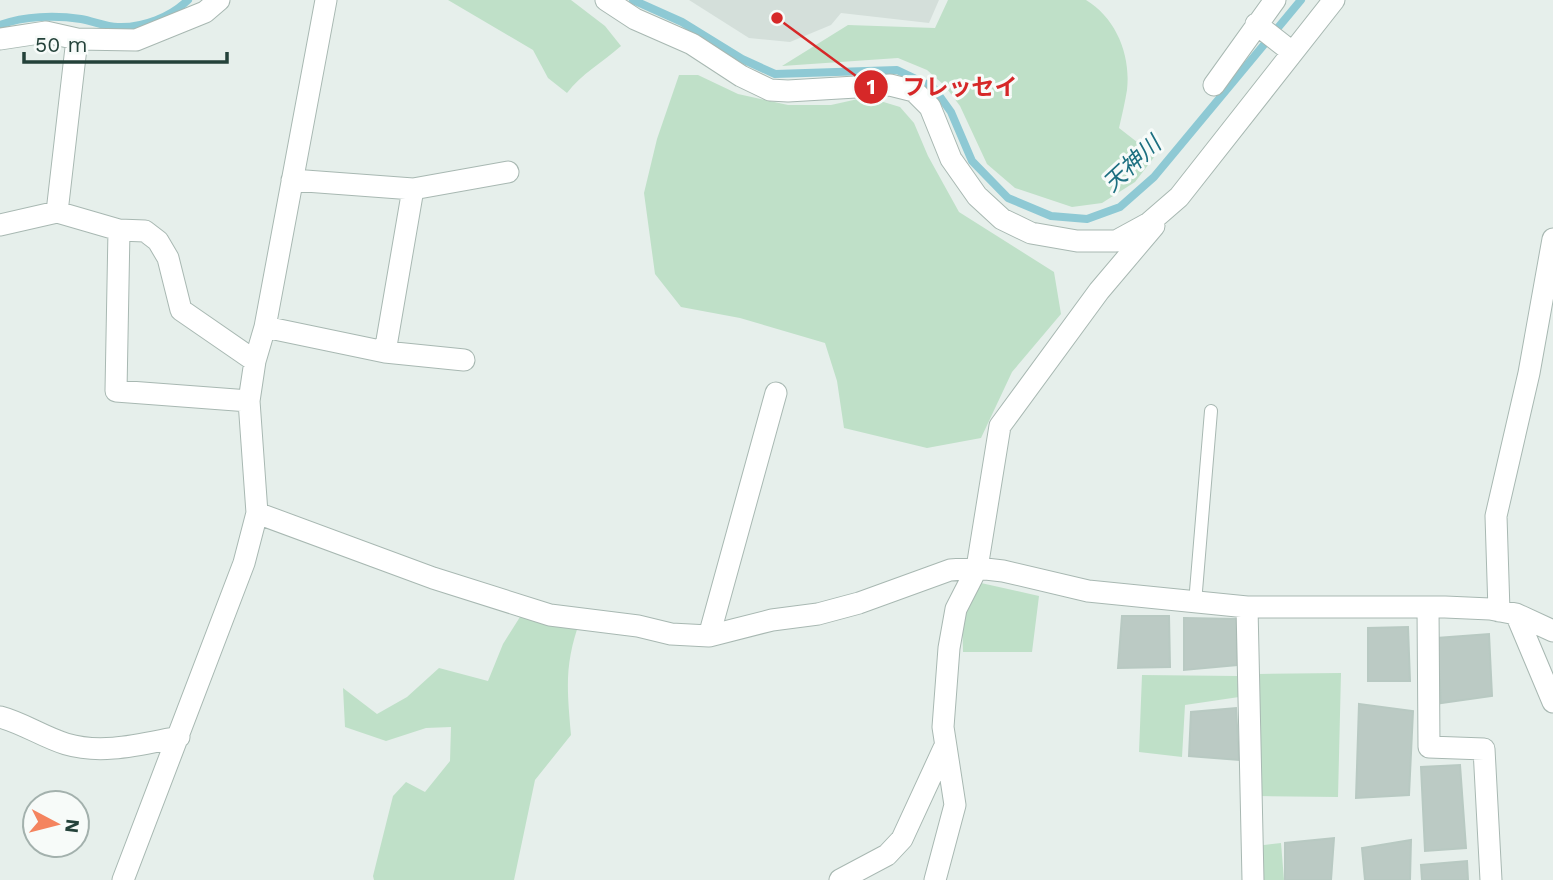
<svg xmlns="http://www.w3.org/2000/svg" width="1553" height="880" font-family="'Work Sans','Noto Sans JP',sans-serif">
<rect width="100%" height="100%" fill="#e6efeb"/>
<!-- built -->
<path fill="#d4dfda" d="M689,0H939L929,23L841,13L831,25L790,42L749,38Z"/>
<!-- green -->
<path fill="#bfe0c8" d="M448,0H571L605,26L621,46C603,62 581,74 567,93L548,78L533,50Z
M948,0H1086C1116,18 1131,55 1127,90C1125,102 1122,115 1119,128L1155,156L1135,182L1102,203L1072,207L1015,188L987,164L960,106L945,86L927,70L898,58L782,66L848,25L935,28Z
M679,75H698L738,94L788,105H831L867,97L900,107L914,123L928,156L959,212L1054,272L1061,314L1012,372L981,438L927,448L844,428L837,381L825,343L740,318L681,307L655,274L644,193L657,139Z
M981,583L1039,596L1032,652H963L962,615Z
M530,601L581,618C564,664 567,688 571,735L535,780L514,880H374L373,876L393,796L406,782L425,792L450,761L451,727L426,728L386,741L345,727L343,688L377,714L407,697L439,668L488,681L503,644Z
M1341,673L1338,797L1259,796L1258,674Z
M1142,675L1237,676L1239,697L1185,705L1182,757L1139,752Z
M1281,843L1284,880H1257L1256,846Z"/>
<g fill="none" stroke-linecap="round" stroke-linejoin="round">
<!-- stream -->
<path stroke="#8ec9d4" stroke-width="8" d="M633,0L682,22L742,59L775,74L897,70L933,87L951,112L972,161L1008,198L1051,216L1087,219L1120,207L1154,177L1301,0
M0,25C24,16 55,15 81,19C93,21 106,27 118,27C143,28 171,17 188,0"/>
</g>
<!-- building -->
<path fill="#bbcac4" stroke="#b8c9c2" stroke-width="2" d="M1122,616H1169L1170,667L1118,668Z
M1184,618L1236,619L1237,665L1184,670Z
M1408,627L1410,681H1368V628Z
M1489,634L1492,696L1441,703L1437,638Z
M1359,704L1413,711L1409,795L1356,798Z
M1236,708L1239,760L1189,756L1191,712Z
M1460,765L1466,848L1425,851L1421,767Z
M1334,838L1331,880H1285V843Z
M1411,840L1410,880H1365L1362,848Z
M1467,861L1468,880H1422L1421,865Z"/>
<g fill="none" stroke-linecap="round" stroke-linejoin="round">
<!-- lane casing -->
<g stroke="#a8b8b2" stroke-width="14">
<path id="lane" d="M1195,603L1211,411"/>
</g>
<!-- street casing -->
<g stroke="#a8b8b2" stroke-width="23">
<path id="street" d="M606,0L635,19L692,44L741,76L770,90L788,91L890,85L914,91L930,107L951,159L977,196L1002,219L1031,233L1077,241H1116L1149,223L1179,197L1334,0
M1256,24L1292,52
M0,39L46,32L77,39L136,40L205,12L219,0
M1214,85L1275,0
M292,180L413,189L508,172
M57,212L77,39
M0,225L57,212L119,230L145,231L158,241L168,258L181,310L255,361
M119,230L116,391L249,401
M265,327L385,352L464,360
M385,352L413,189
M257,513L433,578L550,615L638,626L671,634L709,636L772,620L818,614L859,603L950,570L977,568L1003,571L1088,591L1247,607H1445L1490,609L1516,614L1553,631
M1247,607L1253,880
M1428,607L1429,747L1484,749L1491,880
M1499,611L1496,516L1529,373L1553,239
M1516,614L1553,702
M709,636L776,393
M0,717C23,723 43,737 66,744C103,755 141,744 179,737
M123,880L244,563L257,513L249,401L255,361L265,327L326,0
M840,880L887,855L902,839L944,748
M935,880L955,805L943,727L949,648L956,609L977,568L1000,426L1099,291L1154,226"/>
</g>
<!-- lane -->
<use href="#lane" stroke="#fff" stroke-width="12"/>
<!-- street -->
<use href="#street" stroke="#fff" stroke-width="21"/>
</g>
<g text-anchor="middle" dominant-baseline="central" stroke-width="6" stroke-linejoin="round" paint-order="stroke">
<!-- water labels -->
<g font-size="23" font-style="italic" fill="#1c6f80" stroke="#f7fbf9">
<text transform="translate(1132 164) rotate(-43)">天神川</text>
</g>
</g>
<!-- callouts -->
<path fill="none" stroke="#d62828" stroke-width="2.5" d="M777 18L871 87"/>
<g fill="#d62828" stroke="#f7fbf9" stroke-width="2.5">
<circle cx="777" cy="18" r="7"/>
<circle cx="871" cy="87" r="18"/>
</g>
<g font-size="21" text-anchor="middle" font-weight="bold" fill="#fff">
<text x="871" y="94">1</text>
</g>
<g font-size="23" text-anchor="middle" font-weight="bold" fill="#d62828" stroke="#f7fbf9" stroke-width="6" stroke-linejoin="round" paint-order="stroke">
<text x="960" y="95">フレッセイ</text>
</g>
<!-- north arrow -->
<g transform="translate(56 824) rotate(97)"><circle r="33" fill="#f7fbf9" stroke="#a3b1ad" stroke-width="2"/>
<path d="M0-5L12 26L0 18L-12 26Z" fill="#f4845f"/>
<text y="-10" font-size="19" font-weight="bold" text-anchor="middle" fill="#24423a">N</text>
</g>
<!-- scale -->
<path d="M24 52v10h203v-10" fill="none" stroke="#24423a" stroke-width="3.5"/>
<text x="35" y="52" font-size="21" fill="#24423a" stroke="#f7fbf9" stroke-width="5" paint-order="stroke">50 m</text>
</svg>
